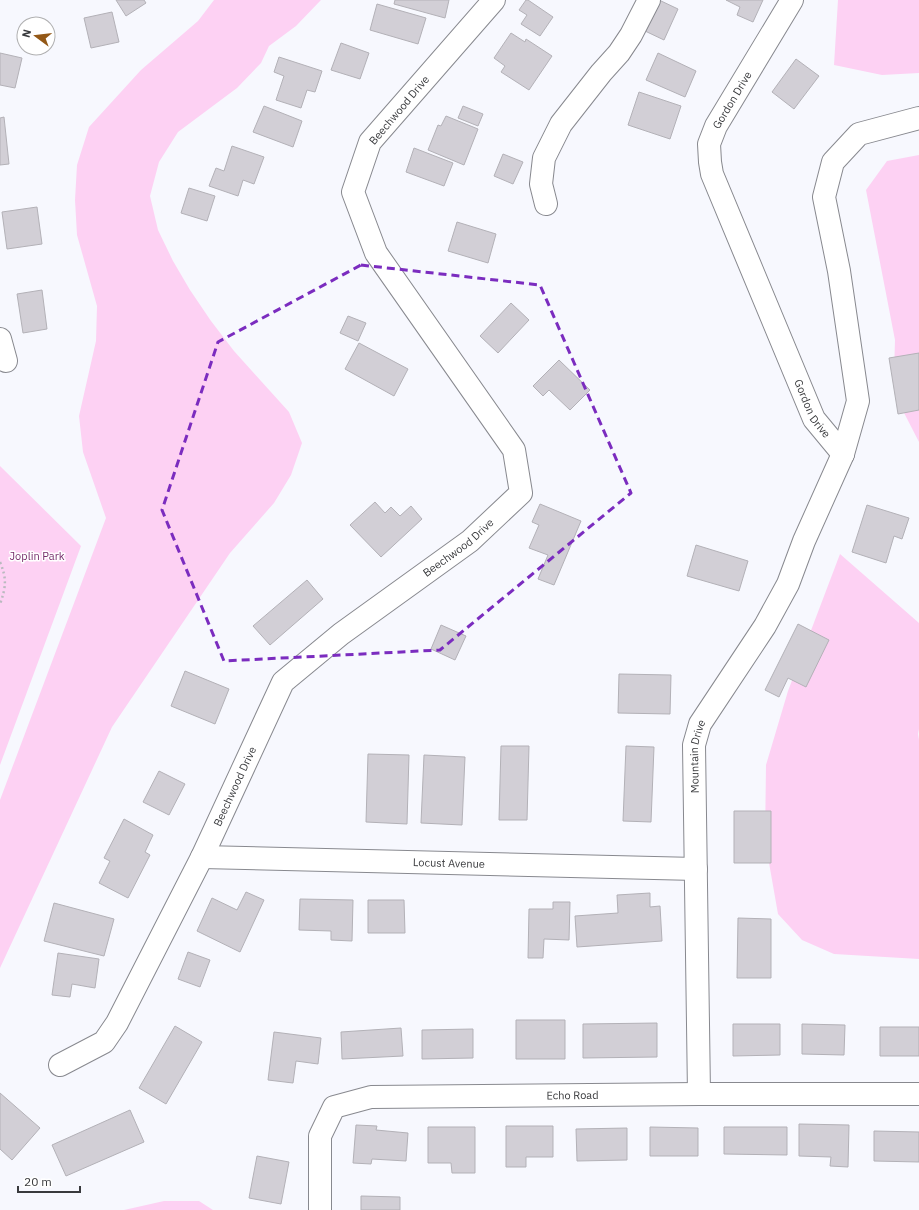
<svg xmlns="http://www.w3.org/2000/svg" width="919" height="1210" font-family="'IBM Plex Sans',sans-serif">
<rect width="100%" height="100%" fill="#f7f8fe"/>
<!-- green -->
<path fill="#fdd1f3" d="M214,0H321L296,26L269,46L261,63L237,88L178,132L159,162L150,196L158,230L173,261L190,290L211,321L234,351L289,412L302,443L291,475L274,503L230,553L112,727L0,968V800L106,518L83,452L79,416L96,341L97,306L77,235L75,200L77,165L89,127L141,70L198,21Z
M838,0H919V73L882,75L834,65Z
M919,155V442L901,407L894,374L895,340L866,190L887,161Z
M0,466L81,546L0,765Z
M840,554L919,623V729L918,734L919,740V959L834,954L802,940L778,914L765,840L766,765L788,691Z
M164,1201H199L213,1210H124Z"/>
<!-- building -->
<path fill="#d2cfd6" stroke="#b3b1b7" d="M116,0H144L146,3L126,16Z
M395,0H449L445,18L394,4Z
M526,0H528L553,17L540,36L521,24L527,15L519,10Z
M659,0L678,9L664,40L645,31Z
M726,0H763L753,22L737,15L740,7Z
M377,4L426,18L418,44L370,30Z
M112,12L119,42L91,48L84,18Z
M511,33L525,42L526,39L552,56L529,90L501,72L505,66L494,58Z
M341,43L369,53L360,79L331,70Z
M0,53L22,58L15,88L0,85Z
M658,53L696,71L685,97L646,80Z
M279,57L322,71L315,92L307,90L301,108L276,100L284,76L274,72Z
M796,59L819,76L794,109L772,92Z
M639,92L681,106L670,139L628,125Z
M264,106L302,121L293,147L253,132Z
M463,106L483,114L478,126L458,118Z
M446,116L478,129L464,165L428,150L438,125L441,126Z
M4,117L9,164L0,165V118Z
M232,146L264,157L254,184L243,180L238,196L209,186L216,168L224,171Z
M414,148L453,163L444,186L406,172Z
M503,154L523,162L513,184L494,176Z
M189,188L215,196L207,221L181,213Z
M37,207L42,244L7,249L2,212Z
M457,222L496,234L488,263L448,251Z
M42,290L47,329L23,333L17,294Z
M511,303L529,320L498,353L480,336Z
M348,316L366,323L358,341L340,333Z
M359,343L408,369L394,396L345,369Z
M919,353V410L898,414L889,358Z
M559,360L590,390L570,410L549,390L543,396L533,386Z
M375,502L385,513L391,507L400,516L411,506L422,519L381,557L350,525Z
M540,504L581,521L554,585L538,579L548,555L529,548L539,525L532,522Z
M867,505L909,518L902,539L894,536L886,563L852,552Z
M696,545L748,561L739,591L687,576Z
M307,580L323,599L270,645L253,626Z
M798,624L829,640L806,687L788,678L779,697L765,690Z
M441,625L466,636L455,660L431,649Z
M185,671L229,689L215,724L171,706Z
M619,674L671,675L670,714L618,713Z
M501,746H529L527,820H499Z
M626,746L654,747L651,822L623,821Z
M368,754L409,755L407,824L366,822Z
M424,755L465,757L462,825L421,823Z
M159,771L185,784L169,815L143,802Z
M734,811H771V863H734Z
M124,819L153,835L145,852L150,855L128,898L99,883L110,861L104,858Z
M246,892L264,900L240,952L197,931L212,898L237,910Z
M650,893V907L660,906L662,941L577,947L575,916L618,913L617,895Z
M300,899L353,900L352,941L331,940V931L299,930Z
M368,900H404L405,933H368Z
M553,902H570L569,940L544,939L543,958H528L529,909H553Z
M54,903L114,919L104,956L44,941Z
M738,918L771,919V978H737Z
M188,952L210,960L200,987L178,979Z
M58,953L99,959L95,988L72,984L70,997L52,995Z
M516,1020H565V1059H516Z
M657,1023V1057L583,1058V1024Z
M733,1024H780V1055L733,1056Z
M802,1024L845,1025L844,1055L802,1054Z
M175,1026L202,1042L166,1104L139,1088Z
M880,1027H919V1056H880Z
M401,1028L403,1056L342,1059L341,1032Z
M473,1029V1058L422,1059V1030Z
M274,1032L321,1038L318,1064L296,1061L293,1083L268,1080Z
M0,1093L40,1128L12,1160L0,1149Z
M130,1110L144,1142L66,1176L52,1145Z
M799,1124L849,1125L848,1167L830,1166L831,1157L799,1156Z
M356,1125L377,1126L376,1130L408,1133L406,1161L372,1159L371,1164L353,1163Z
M506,1126H553V1157H526V1167H506Z
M428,1127H475V1173H452L451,1163H428Z
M650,1127L698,1128V1156H650Z
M724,1127H787V1155L724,1154Z
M627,1128V1160L577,1161L576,1129Z
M874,1131L919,1132V1162L874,1161Z
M257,1156L289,1162L281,1204L249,1198Z
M361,1196L400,1197V1210H361Z"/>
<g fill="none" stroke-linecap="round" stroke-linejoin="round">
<!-- minor casing -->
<g stroke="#88898f" stroke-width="24">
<g id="minor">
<path d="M546,204L541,184L544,158L561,124L601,73L619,53L631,35L649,0"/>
<path d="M0,339L6,361"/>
<path id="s1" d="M202,857L696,869"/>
<path id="s2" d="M60,1065L104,1042L117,1023L202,857L283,682L341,634L470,541L521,493L514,450L376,253L353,192L370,142L494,0"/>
<path id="s3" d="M699,1094L694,745L700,724L765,626L788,584L804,541L843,454"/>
<path id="s4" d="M320,1210V1136L334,1107L371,1097L699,1094H919"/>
</g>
</g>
<!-- tertiary casing -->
<g stroke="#88898f" stroke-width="24">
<g id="tertiary">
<path id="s5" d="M792,0L716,126L709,144L710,162L712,174L814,419L843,454"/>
<path d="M843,454L858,401L839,271L824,197L833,162L859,134L919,118"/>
</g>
</g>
<!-- path -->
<path stroke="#b9babf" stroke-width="2.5" stroke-dasharray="2 3" stroke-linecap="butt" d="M0,562C7,579 6,587 0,604"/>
<!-- minor -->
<use href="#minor" stroke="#fff" stroke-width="22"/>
<!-- tertiary -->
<use href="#tertiary" stroke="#fff" stroke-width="22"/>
</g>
<!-- marked area -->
<path fill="none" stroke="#7b2cbf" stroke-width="3" stroke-dasharray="8 5" stroke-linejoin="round" d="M361,265L540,285L631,493L440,650L224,661L162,510L218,342Z"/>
<g text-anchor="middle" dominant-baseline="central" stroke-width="3" stroke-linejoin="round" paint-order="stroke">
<!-- street labels -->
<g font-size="11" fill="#393a3d" stroke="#fff">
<text transform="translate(732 100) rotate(-59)">Gordon Drive</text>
<text transform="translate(399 110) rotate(-50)">Beechwood Drive</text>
<text stroke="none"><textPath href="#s5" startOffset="452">Gordon Drive</textPath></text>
<text stroke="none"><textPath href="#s2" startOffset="673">Beechwood Drive</textPath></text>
<text stroke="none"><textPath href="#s3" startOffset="338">Mountain Drive</textPath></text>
<text stroke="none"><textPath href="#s2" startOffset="337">Beechwood Drive</textPath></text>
<text stroke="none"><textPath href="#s1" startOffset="247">Locust Avenue</textPath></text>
<text stroke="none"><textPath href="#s4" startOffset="346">Echo Road</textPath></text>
</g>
<!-- park labels -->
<g font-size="11" fill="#762d6b" stroke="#fff">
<text x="37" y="556">Joplin Park</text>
</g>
</g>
<!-- north arrow -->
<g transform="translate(36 36) rotate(285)"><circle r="19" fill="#ffffff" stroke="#b0b0b1"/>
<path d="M0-3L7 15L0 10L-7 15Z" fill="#935817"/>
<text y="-6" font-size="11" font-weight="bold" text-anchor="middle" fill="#393a3d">N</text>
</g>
<!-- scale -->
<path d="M18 1186v6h62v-6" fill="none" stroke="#393a3d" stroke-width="2"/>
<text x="24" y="1186" font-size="12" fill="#393a3d" stroke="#ffffff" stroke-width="3" paint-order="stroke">20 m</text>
</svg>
